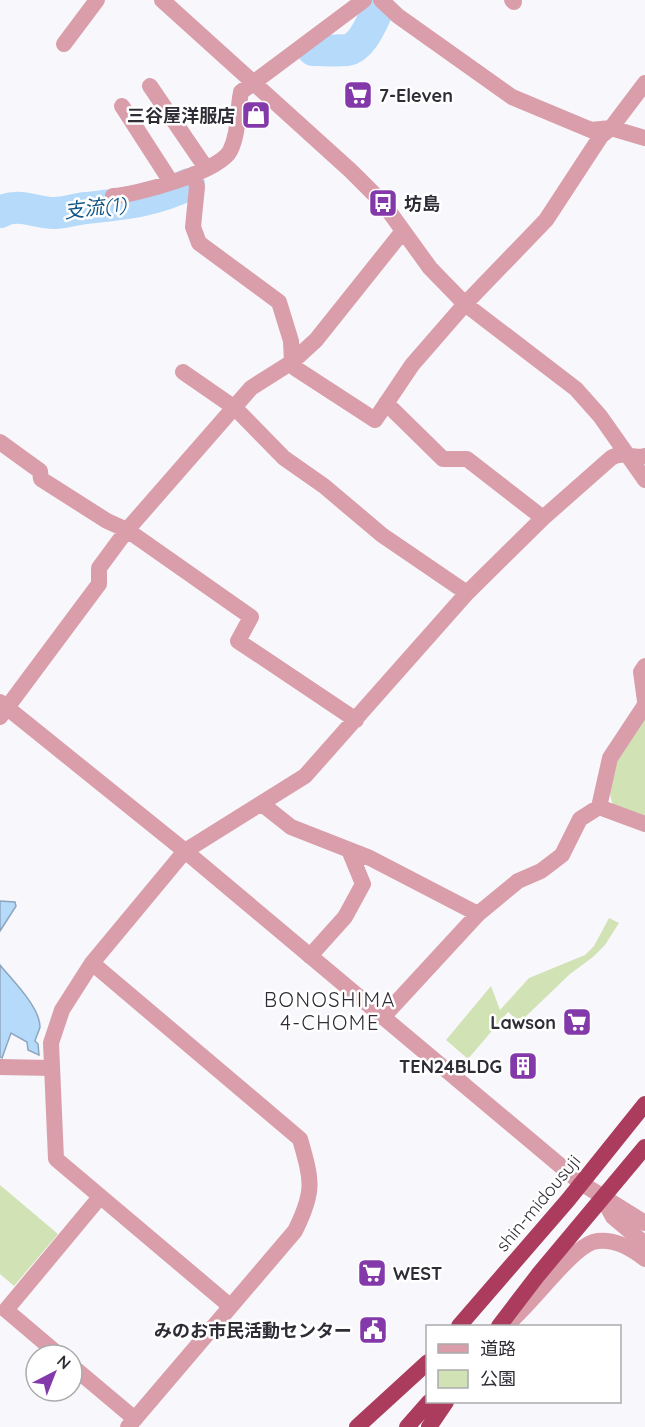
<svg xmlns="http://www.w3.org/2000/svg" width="645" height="1427" font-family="Quicksand,'Noto Sans JP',sans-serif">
<rect width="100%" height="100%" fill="#f8f8fc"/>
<!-- green -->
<path fill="#d1e2b5" d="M645,716V817L613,805C600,773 628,741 645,716Z
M609,918L619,923L605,945L593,957L570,974L520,1022L508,1012L468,1059L446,1040L491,986L500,1010L529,978L585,955L594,946Z
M0,1185L58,1234L14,1286L0,1274Z"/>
<!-- water -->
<path fill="#b6dafa" stroke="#8da6bf" stroke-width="1.5" d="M0,901L15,902L16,906L0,931Z
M0,965C12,980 40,1007 40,1027C39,1031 36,1037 35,1041L38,1044L39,1055L28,1050L27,1042L11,1033L2,1058L0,1057Z"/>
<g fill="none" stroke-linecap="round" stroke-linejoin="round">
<!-- river -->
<path stroke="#b6dafa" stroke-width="32" d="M313,50C324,50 336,51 347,50C363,47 372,21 379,8
M0,212C19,202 35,213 54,213C65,213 75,209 86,208C123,204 156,201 189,184"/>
<!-- minor -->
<path stroke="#d99eaa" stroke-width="16" d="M162,0L351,171L383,203L430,268L465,304L576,389L600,416L645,480
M381,0L398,16L512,97L591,130L611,128L645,138
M512,0L514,2
M64,44L97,0
M150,86L206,168
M122,106L171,182
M194,174L197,187L193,227L199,243L279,302L291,341L292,362L295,368L375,420L412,365L465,304L546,220L601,136L611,128L645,83
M113,196C136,195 219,172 230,151C239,133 237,112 241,92L364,0
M183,372L235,408L284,458L324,486L382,535L467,593
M386,403L443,459H467L543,518
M0,442L40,471L41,479L107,521L127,530L251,617L238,641L356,720
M645,666L641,672L645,701
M0,717L99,584V568L127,530L251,388L292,362L316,340L403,231
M262,804L291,827L370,858L478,914
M599,807L645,824
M185,851L305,776L467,593L543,518L611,458C625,450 632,460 645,456
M310,956L345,917L363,884L349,850
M383,1017L478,914L518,881L541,871L562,855L580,819L599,807L610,758L645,705
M0,1067L51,1068
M505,1326C529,1308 569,1250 593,1242C613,1237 631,1248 645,1259"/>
<!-- tertiary -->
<path stroke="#d99eaa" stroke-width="16" d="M0,702L185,851L581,1183L645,1223
M185,851L92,963L62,1010L51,1043L56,1159L230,1306
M92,963L300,1139C312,1181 315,1191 295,1231L128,1427
M605,1202L613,1217L645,1244
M59,1355L6,1310L100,1197
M72,1366L135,1419"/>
<!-- trunk -->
<path stroke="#ac3c5e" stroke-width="16" d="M459,1326L568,1200L645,1104
M499,1326L538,1275L645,1147
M357,1427L428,1362
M407,1427L429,1402
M429,1427L446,1402"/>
</g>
<!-- icons -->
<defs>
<g id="supermarket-square" transform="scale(1.5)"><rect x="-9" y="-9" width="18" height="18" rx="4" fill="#8439ab" stroke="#fff"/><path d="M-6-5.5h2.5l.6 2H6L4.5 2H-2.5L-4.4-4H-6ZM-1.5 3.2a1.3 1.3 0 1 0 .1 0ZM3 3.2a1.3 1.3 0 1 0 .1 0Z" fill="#fff"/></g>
<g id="shop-square" transform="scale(1.5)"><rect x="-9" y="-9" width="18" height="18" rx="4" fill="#8439ab" stroke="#fff"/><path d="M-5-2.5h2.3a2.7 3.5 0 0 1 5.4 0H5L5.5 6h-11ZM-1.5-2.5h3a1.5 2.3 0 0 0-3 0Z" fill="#fff"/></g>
<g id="bus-square" transform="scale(1.5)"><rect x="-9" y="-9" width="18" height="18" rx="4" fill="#8439ab" stroke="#fff"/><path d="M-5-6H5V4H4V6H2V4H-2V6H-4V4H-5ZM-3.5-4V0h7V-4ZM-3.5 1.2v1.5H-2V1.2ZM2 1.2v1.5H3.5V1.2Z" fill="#fff"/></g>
<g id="building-square" transform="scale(1.5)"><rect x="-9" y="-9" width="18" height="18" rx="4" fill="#8439ab" stroke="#fff"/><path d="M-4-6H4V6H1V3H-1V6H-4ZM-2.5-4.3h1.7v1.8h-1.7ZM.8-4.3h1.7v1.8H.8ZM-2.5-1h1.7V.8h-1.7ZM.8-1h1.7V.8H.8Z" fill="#fff"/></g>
<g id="civic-square" transform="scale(1.5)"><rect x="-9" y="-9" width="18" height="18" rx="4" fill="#8439ab" stroke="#fff"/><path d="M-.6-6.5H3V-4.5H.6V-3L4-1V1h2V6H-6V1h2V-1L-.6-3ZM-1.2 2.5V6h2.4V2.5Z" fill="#fff"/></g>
</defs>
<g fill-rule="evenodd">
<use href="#supermarket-square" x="358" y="95"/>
<use href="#shop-square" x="256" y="115"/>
<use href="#bus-square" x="383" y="203"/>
<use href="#supermarket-square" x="577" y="1022"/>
<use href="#building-square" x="523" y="1066"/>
<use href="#supermarket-square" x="372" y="1273"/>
<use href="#civic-square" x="373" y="1330"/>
</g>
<g text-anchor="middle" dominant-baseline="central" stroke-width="5" stroke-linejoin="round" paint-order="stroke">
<!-- poi labels -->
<g font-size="18" font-weight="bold" fill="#2e2c34" stroke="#fff" text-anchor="end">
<text x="379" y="95" text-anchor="start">7-Eleven</text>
<text x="235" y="115">三谷屋洋服店</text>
<text x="404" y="203" text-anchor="start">坊島</text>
<text x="556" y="1022">Lawson</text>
<text x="502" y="1066">TEN24BLDG</text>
<text x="393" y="1273" text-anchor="start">WEST</text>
<text x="352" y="1330">みのお市民活動センター</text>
</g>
<!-- street labels -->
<g font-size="18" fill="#2e2c34" stroke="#fff">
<text transform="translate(538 1203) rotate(-50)">shin-midousuji</text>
</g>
<!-- water labels -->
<g font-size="20" font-style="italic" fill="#0e5585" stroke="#fff">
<text transform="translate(95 207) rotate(-7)">支流(1)</text>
</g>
<!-- neighbourhood labels -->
<g font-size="20" letter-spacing="1.5" fill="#2e2c34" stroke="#fff">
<text x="330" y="999">BONOSHIMA<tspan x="330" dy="23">4-CHOME</tspan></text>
</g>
</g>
<!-- legend -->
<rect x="426" y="1325" width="195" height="78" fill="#ffffff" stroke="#ababae" stroke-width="1.5"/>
<rect x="438" y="1344" width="30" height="9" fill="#d99eaa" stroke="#ababae" stroke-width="1.5"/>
<text x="480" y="1355" font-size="18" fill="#2e2c34">道路</text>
<rect x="438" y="1370" width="30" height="18" fill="#d1e2b5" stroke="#ababae" stroke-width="1.5"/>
<text x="480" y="1385" font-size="18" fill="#2e2c34">公園</text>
<!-- north arrow -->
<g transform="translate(54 1373) rotate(42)"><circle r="28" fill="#ffffff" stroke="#ababae" stroke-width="1.5"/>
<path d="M0-4.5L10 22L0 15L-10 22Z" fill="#8439ab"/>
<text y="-9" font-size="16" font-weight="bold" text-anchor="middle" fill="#2e2c34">N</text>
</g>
</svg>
